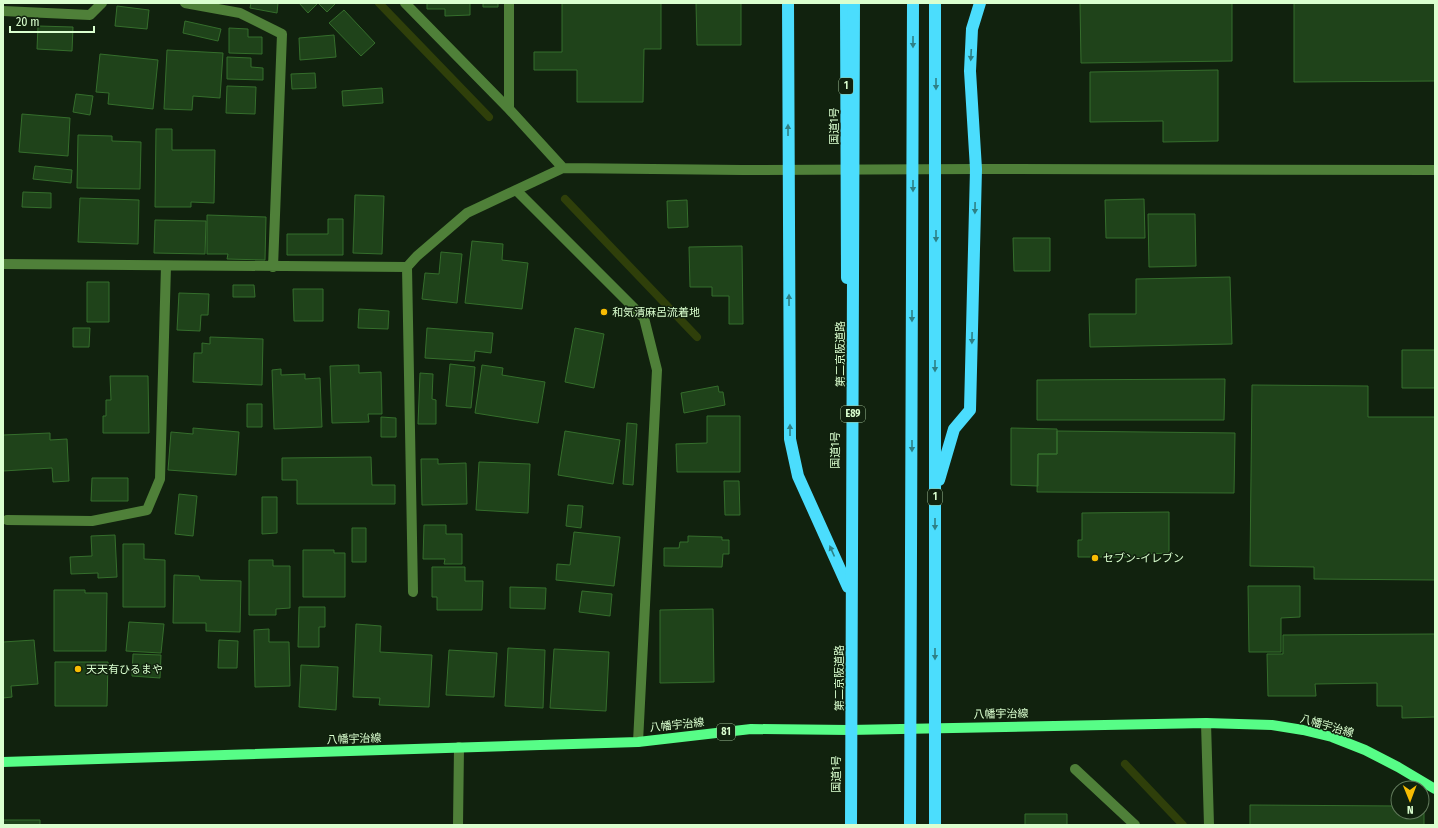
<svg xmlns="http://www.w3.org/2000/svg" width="1438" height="828" font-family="'Fira Sans Condensed','Noto Sans JP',sans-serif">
<rect width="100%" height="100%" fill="#11220e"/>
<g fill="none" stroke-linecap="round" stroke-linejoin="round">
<!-- stream -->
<path stroke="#2f3f0a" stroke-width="8" d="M379,3L489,117
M565,199L697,337
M1125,764L1183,825"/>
</g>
<!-- building -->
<path fill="#1f431a" stroke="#356e2c" d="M251,3H278L277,13L250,8Z
M299,3H318L308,13Z
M318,3H336L327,12Z
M427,3H470V15L445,16V9H427Z
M483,3H498V7H483Z
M562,3H661V49H644L643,102H577V70H534V52H562Z
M696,3H741V45H697Z
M1080,3H1232V61L1081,63Z
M1294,3H1435V81L1294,82Z
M117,6L149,10L147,29L115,26Z
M344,10L375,43L361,56L329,23Z
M185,21L221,29L218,41L183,33Z
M38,26L73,27L72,51L37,49Z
M229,28L248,29V37H262V54L229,53Z
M334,35L336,57L300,60L299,38Z
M167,50L223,53L220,98L193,96L192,110L164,109Z
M100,54L158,60L153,109L108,104L109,93L96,92Z
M227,57L251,58V67L263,68V80L227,79Z
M1218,70V141L1163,142V121L1090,122V72Z
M315,73L316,88L292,89L291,74Z
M227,86L256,87L255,114L226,113Z
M382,88L383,103L343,106L342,91Z
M76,94L93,96L90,115L73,112Z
M22,114L70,118L68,156L19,152Z
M156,129H172V150H215L214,203L191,202V207H155Z
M78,135L112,136V141L141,142L140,189L77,188Z
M35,166L72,170L71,183L33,179Z
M23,192L51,193V208L22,207Z
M355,195L384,196L382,254L353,253Z
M80,198L139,200L138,244L78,242Z
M1144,199L1145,238H1106L1105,200Z
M687,200L688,227L668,228L667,201Z
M1148,214H1195L1196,266L1149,267Z
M207,215L266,217L265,260L227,259L228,254H207Z
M328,219H343V255H287V234H328Z
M155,220L206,221L205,254L154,253Z
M1013,238H1050V271H1014Z
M472,241L503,244L502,260L528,263L522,309L465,303Z
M742,246L743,324H729V296H712V287H690L689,247Z
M441,252L462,254L457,303L422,299L425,273L439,274Z
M1230,277L1232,344L1090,347L1089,314H1136V279Z
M87,282H109V322H87Z
M233,285H254L255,297H233Z
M293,289H323V321H294Z
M179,293L209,294L208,315H201L200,331L177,330Z
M359,309L389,311L388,329L358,328Z
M73,328H90L89,347H73Z
M427,328L493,333L491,353L475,351L474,361L425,358Z
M575,328L604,334L594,388L565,382Z
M210,337L263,339L262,385L193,382L194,353H202V343L210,344Z
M1402,350H1435V388H1402Z
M450,364L475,367L471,408L446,406Z
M359,365V373L381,372L382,414H368L369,422L332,423L330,366Z
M482,365L503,368L502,375L545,382L538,423L475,413Z
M281,369V375L305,374V379L320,378L322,427L274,429L272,370Z
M420,373L433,374L432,399L436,400V424H418Z
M110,376H148L149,433H103V416H106V400H111Z
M1225,379L1224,420H1037V380Z
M1252,385L1368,386V417H1435V580L1314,579V567L1250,566Z
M718,386L719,392H723L725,405L684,413L681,393Z
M247,404H262V427H247Z
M707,416H740V472H677L676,444L707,443Z
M381,417L396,418V437H381Z
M627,423L637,424L633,485L623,484Z
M193,428L239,432L236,475L168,470L171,432L193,434Z
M1011,428L1057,429V454H1038V486L1011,485Z
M565,431L620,440L613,484L558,475Z
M1057,431L1235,433L1234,493L1037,492L1038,454H1057Z
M50,433V440L67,439L69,481L53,482L52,468L3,471V435Z
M371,457L372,485H395V504H297V480H282V458Z
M421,459H438V464L466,463L467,504L422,505Z
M479,462L530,464L528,513L476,510Z
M92,478H128V501H91Z
M724,481H739L740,515H725Z
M179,494L197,496L193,536L175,534Z
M262,497H277V533L262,534Z
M568,505L583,506L581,528L566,526Z
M1169,512V553L1145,554V557H1078V540H1082V513Z
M424,525H446V534H462V564H444L445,559H423Z
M352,528H366V562H352Z
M574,532L620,537L614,586L556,580L557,564L570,565Z
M115,535L117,577L98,578V573L71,574L70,557L92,556L91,536Z
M688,536L722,537V540H729V554H723L722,567L664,566V548H679L680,542H688Z
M123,544H144V559L165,560V607H123Z
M303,550H334V553H345V597H303Z
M249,560H273V566H290V608L276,609V615H249Z
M432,567H465V581H483L482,610H437V597H432Z
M174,575L199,576L200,580L241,581L240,632L206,631V623H173Z
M1248,586H1300V617L1281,618V652H1249Z
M510,587L546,588L545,609L510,608Z
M54,590H85V593H107L106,651H54Z
M582,591L612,594L610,616L579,612Z
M299,607H325V627H319V647H298Z
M713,609L714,682L660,683V610Z
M129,622L164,624L161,653L126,651Z
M356,624L381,626L380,652L432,655L429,707L379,705L380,698L353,697Z
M269,629V642H289L290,686L255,687L254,630Z
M1435,634V717L1402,718V706H1377V683L1315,684L1316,696H1268L1267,654H1283V635Z
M34,640L38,684L11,686L12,697L3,698V642Z
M219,640L238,641L237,668H218Z
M508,648L545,650L543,708L505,706Z
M554,649L609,652L606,711L550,708Z
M449,650L497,653L494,697L446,695Z
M133,654L161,655L160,678L132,676Z
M55,662H108L107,706H55Z
M301,665L338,667L336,710L299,707Z
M1250,805L1398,806V812H1422V806H1424V825H1250Z
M1025,814H1067V825H1025Z
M3,820H40V825H3Z"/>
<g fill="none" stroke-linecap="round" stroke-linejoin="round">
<!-- minor -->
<path stroke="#4f8039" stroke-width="10" d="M185,3L240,13L282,34L273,267
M405,3L509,109L563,168
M509,3V109
M3,11L90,15L102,3
M516,190L644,318L657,370L638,742
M3,264L407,267L417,256L467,213L563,168L742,170L976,169L1435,170
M407,267L413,592
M7,520L92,521L147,510L160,479L166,266
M1206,723L1209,825
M1075,769L1135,825
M458,825L459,747"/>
<!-- major -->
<path stroke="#57fd87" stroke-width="10" d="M3,762L638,742L751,729L849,730L1206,723L1272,725L1303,730L1332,737L1365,750L1398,767L1435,789"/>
<!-- highway -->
<path stroke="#4bddfd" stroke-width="12" d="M788,3L790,439L798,476L848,587
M846,3L847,278
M939,480L954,429L970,410L976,169L970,71L972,29L980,3
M935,825V3"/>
<!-- highway-bridge -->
<path stroke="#4bddfd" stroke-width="12" d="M851,825L854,3
M910,825L913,3"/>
</g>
<!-- one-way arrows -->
<defs><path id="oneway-solid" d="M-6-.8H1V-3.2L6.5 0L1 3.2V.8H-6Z"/></defs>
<g fill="#2e8086">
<use href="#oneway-solid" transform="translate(913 42) rotate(90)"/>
<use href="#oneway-solid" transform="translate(971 55) rotate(93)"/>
<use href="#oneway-solid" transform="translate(936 84) rotate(90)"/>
<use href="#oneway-solid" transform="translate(788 130) rotate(-90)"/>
<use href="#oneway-solid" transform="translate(913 186) rotate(90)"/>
<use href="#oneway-solid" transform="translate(975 208) rotate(91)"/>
<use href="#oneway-solid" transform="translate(936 236) rotate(90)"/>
<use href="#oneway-solid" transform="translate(789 300) rotate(-90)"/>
<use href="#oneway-solid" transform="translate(912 316) rotate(90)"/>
<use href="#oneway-solid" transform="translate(972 338) rotate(91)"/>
<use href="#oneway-solid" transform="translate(935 366) rotate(90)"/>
<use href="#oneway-solid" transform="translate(790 430) rotate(-90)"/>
<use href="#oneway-solid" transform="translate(912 446) rotate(90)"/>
<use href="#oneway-solid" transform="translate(935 524) rotate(90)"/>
<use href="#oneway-solid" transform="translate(832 551) rotate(-114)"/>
<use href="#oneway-solid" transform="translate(935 654) rotate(90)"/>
</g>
<!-- markers -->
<g fill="#f7bc03" stroke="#11220e" stroke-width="1.5">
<circle cx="604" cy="312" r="4"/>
<circle cx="1095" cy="558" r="4"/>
<circle cx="78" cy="669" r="4"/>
</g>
<g text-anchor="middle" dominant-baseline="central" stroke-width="3" stroke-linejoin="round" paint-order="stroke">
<!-- shield labels -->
<g fill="#11220e" stroke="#9ebd95" stroke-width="1">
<rect x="839" y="78" width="14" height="16" rx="3"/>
<rect x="841" y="406" width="24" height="16" rx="3"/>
<rect x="928" y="489" width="14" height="16" rx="3"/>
<rect x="717" y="724" width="18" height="16" rx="3"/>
</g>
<g font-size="10" font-weight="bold" fill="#daffcf">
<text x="846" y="86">1</text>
<text x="853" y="414">E89</text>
<text x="935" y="497">1</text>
<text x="726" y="732">81</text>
</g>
<!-- street labels -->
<g font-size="11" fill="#daffcf" stroke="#11220e">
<text transform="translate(834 126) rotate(-90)">国道1号</text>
<text transform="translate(840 354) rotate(-90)">第二京阪道路</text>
<text transform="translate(835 450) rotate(-90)">国道1号</text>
<text transform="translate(839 678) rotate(-90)">第二京阪道路</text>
<text transform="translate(1001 714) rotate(-1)">八幡宇治線</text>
<text transform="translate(677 725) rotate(-6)">八幡宇治線</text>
<text transform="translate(1327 726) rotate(16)">八幡宇治線</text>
<text transform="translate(354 739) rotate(-2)">八幡宇治線</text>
<text transform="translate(836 774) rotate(-90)">国道1号</text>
</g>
<!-- poi labels -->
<g font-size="11" fill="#daffcf" stroke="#11220e" text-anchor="start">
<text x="612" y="312">和気清麻呂流着地</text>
<text x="1103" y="558">セブン-イレブン</text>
<text x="86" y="669">天天有ひるまや</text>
</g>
</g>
<!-- border -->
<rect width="1438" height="828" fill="none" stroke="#daffcf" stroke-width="8"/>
<!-- north arrow -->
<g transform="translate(1410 800) rotate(179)"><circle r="19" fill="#11220e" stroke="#617a5b"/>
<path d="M0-3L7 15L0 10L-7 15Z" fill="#f7bc03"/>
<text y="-6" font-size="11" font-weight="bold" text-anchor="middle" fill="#daffcf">N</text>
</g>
<!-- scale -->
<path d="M10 26v6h84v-6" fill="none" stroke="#daffcf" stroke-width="2"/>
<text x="16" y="26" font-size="12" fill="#daffcf" stroke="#11220e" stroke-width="3" paint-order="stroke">20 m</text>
</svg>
